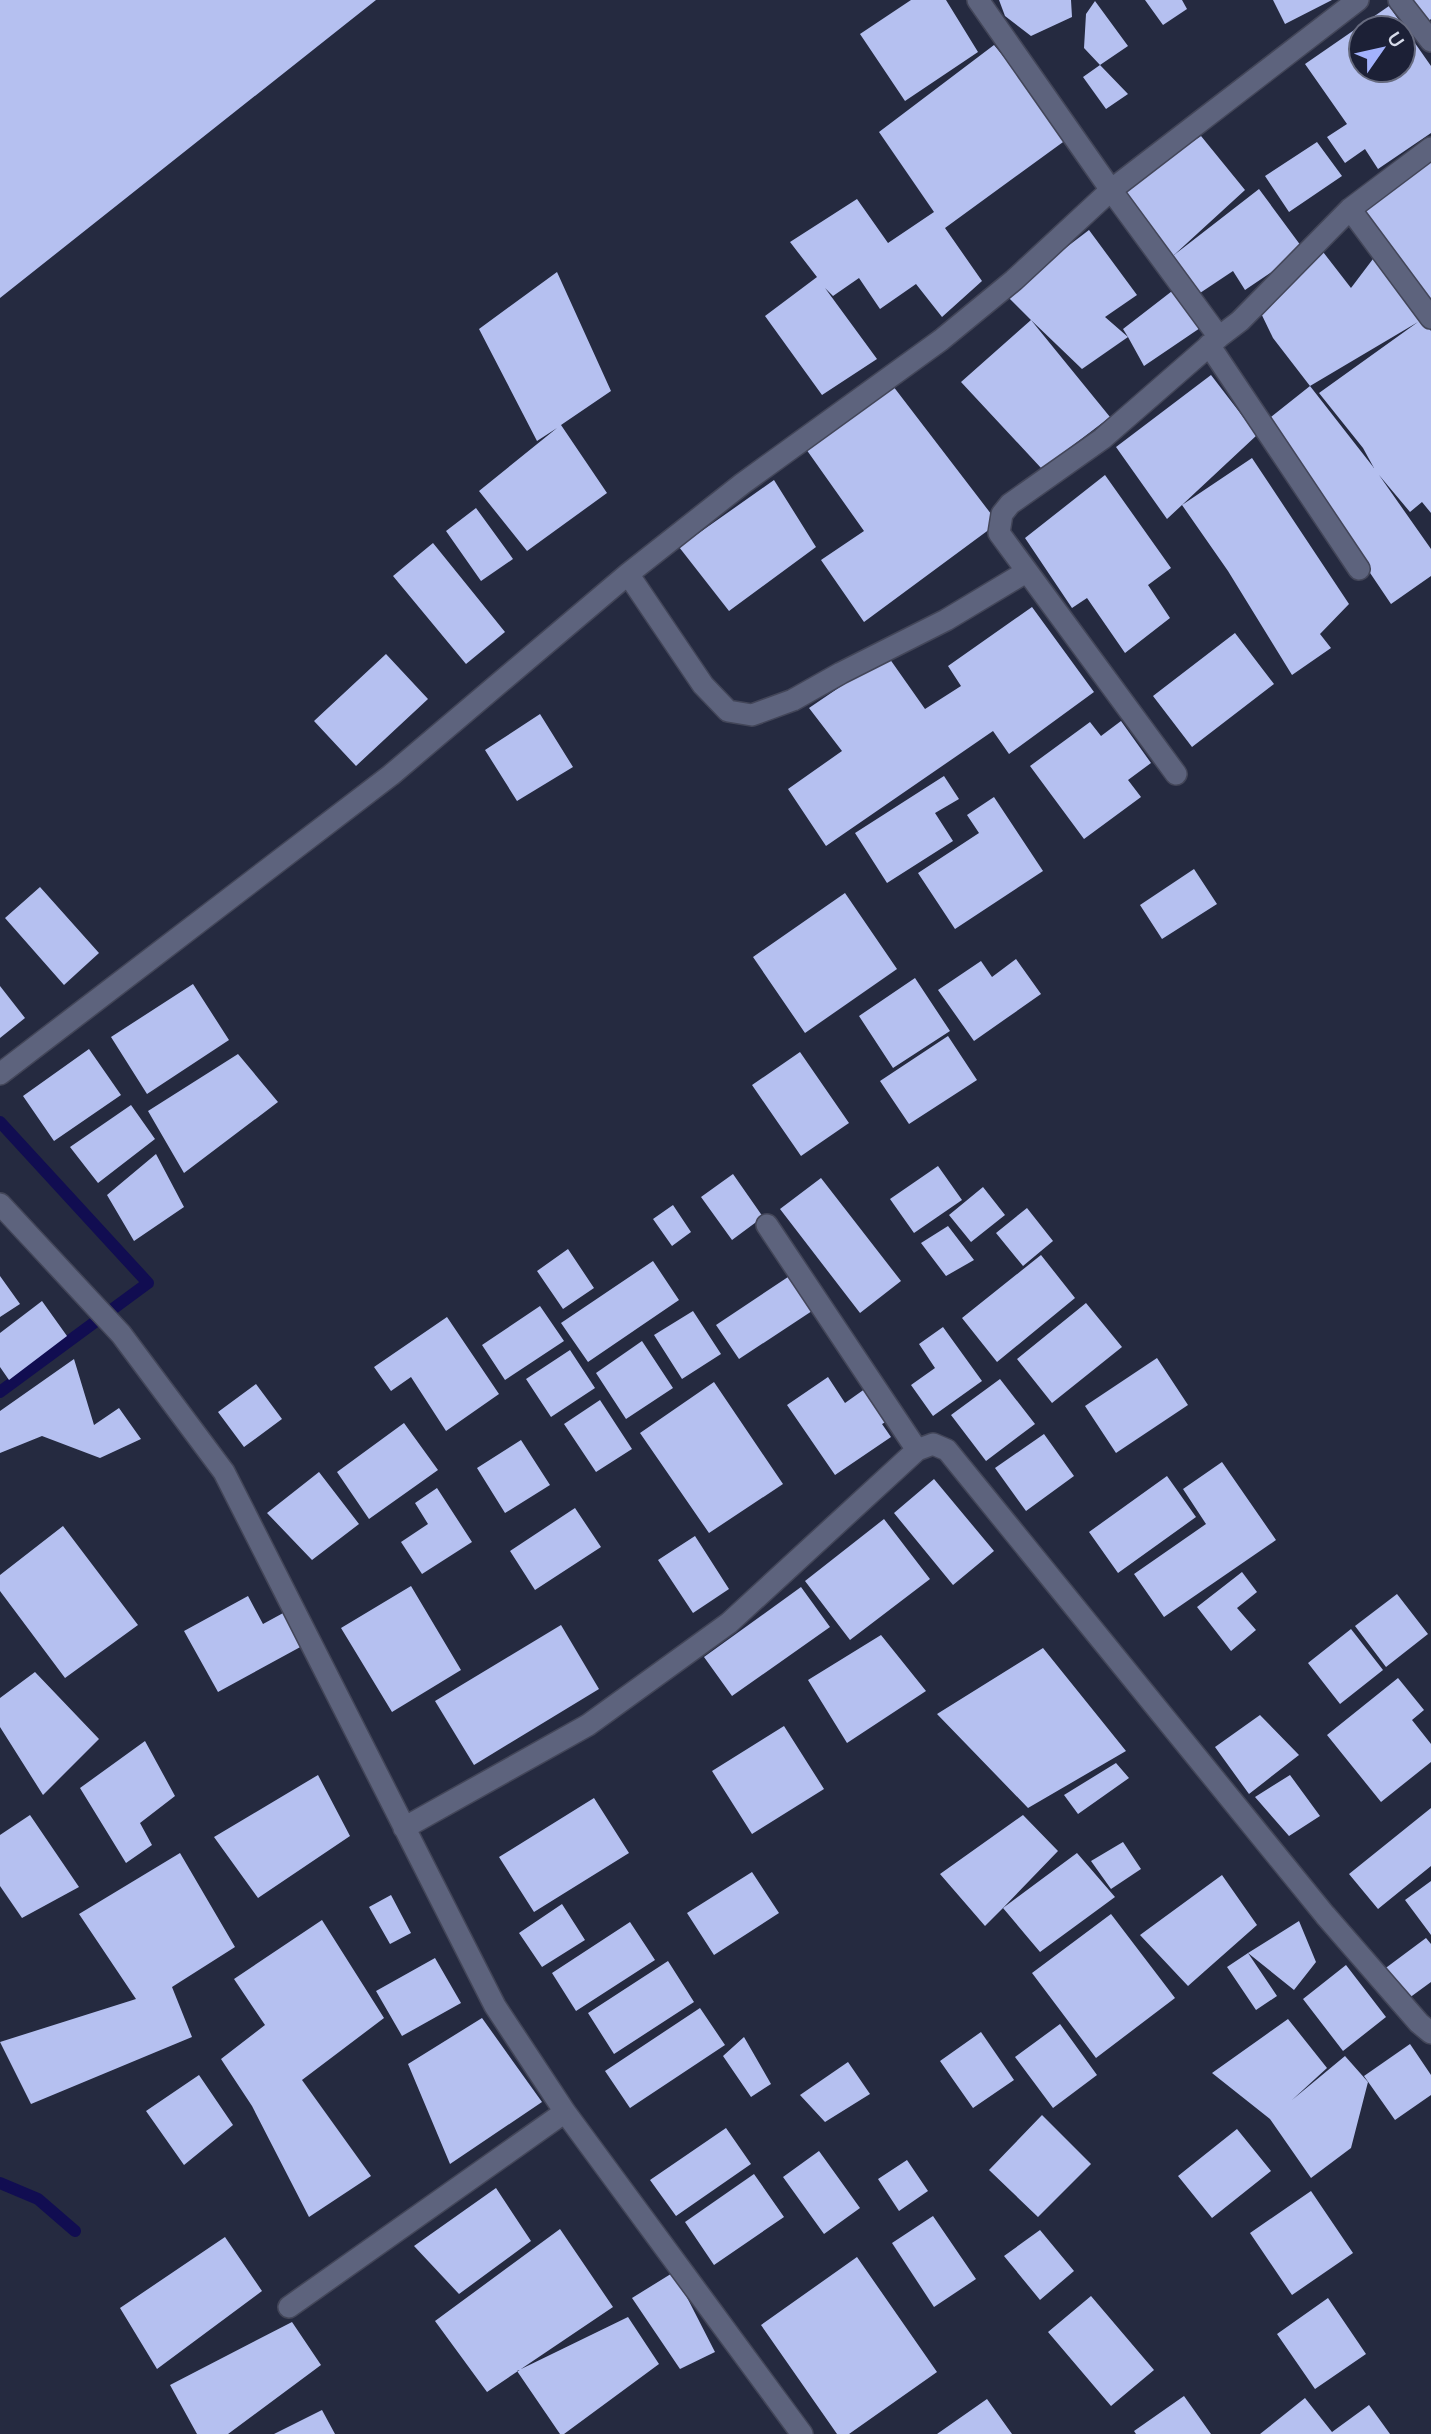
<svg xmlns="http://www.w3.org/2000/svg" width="1431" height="2434" font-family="'Nunito Sans',sans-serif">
<rect width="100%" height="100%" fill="#252a40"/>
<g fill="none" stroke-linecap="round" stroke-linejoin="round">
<!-- stream -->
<path stroke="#110d51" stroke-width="12" d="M0,1122L148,1283L0,1392
M0,2183L38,2199L75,2231"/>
</g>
<!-- building -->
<path fill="#b5c0f0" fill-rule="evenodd" d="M0,0H376L0,298Z
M911,0H946L978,52L905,101L860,34Z
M999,0H1071L1072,17L1031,36L1005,16Z
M1145,0H1182L1187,9L1163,25Z
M1273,0H1332L1285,24Z
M1410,0H1431V19L1425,24Z
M1095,1L1128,46L1100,65L1084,48L1086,14Z
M1389,6L1431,66V133L1378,169L1365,149L1345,163L1327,137L1347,124L1305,64ZM1361,28H1403V70H1361Z
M994,45L1070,137L945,228L982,281L942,317L916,284L880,309L859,278L833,296L825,288L877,359L822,395L765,316L817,277L790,242L857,199L888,243L934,212L879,132Z
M1100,65L1128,94L1106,109L1083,77Z
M1201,136L1245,190L1174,255L1259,189L1304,250L1245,290L1233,271L1197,295L1121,187Z
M1317,142L1342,176L1289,212L1265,176Z
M1431,155V309L1429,310L1362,206Z
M1089,230L1137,295L1105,317L1128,337L1123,329L1176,288L1203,326L1144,366L1128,337L1082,369L1031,320L1110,417L1042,469L961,382L1031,320L1005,294Z
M1320,248L1351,288L1379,251L1399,291L1431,331V513L1422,502L1410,512L1379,475L1431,549V576L1391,604L1267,420L1310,386L1374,468L1363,448L1319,393L1418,322L1310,386L1273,338L1258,307Z
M557,272L611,391L561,425L607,493L527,551L479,491L557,428L537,441L479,329Z
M1211,375L1257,435L1167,519L1116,447Z
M893,386L998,523L864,622L821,560L864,531L806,449Z
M1252,458L1349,604L1320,634L1331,648L1292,675L1228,571L1182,505Z
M1105,475L1171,568L1148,585L1170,618L1125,653L1087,598L1072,608L1025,538Z
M774,480L816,547L729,611L679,547Z
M476,508L513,559L481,581L446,531Z
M433,543L505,632L466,664L393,576Z
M1032,607L1094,692L1009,754L993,731L826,846L788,789L842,751L809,708L887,655L925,709L961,686L948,666Z
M1235,633L1274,684L1192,747L1153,696Z
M386,654L428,699L356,766L314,721Z
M540,714L573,767L517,801L485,750Z
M1121,721L1151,763L1128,780L1141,797L1084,839L1030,766L1090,722L1101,736Z
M944,776L959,799L935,813L953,841L887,883L855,833Z
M994,797L1043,871L955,929L918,873L979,833L967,815Z
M1194,869L1217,904L1162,939L1140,905Z
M40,887L99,953L64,985L5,918Z
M845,893L897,969L805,1033L753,957Z
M1016,959L1041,994L974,1041L938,990L981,961L992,977Z
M915,978L950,1031L893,1068L859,1016Z
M193,984L229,1040L147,1094L111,1037Z
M0,986L25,1018L0,1038Z
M948,1036L977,1080L909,1124L880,1081Z
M89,1049L121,1095L54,1141L23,1096Z
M800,1052L849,1123L801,1156L752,1085Z
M238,1054L278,1102L184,1173L148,1111Z
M131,1105L155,1139L98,1183L70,1147Z
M156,1154L184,1207L134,1241L107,1195Z
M938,1166L962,1200L914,1233L890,1199Z
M733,1174L763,1217L732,1240L701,1197Z
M821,1178L901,1281L860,1313L780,1209Z
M983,1187L1005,1215L971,1242L949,1215Z
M673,1205L691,1232L672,1246L653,1219Z
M1027,1208L1053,1241L1023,1266L996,1233Z
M948,1226L974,1260L946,1276L921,1243Z
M568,1249L594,1288L563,1309L537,1271Z
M1041,1255L1075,1298L997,1362L962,1318Z
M653,1261L679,1300L588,1362L561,1323Z
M0,1276L20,1304L0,1317Z
M788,1277L812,1311L739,1359L716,1325Z
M42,1301L67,1336L9,1380L0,1367V1333Z
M1086,1303L1122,1347L1052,1403L1017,1359Z
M540,1306L564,1341L505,1380L482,1345Z
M693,1311L721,1354L682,1379L654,1335Z
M447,1317L499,1394L446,1431L411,1377L391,1391L374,1367Z
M943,1327L982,1381L933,1416L911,1385L935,1368L919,1344Z
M642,1341L673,1388L626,1419L596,1373Z
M570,1350L595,1388L551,1417L526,1379Z
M1157,1358L1188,1405L1116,1453L1085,1406Z
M74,1359L94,1425L119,1408L141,1439L100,1458L42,1436L0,1453V1411Z
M828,1377L845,1403L869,1386L891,1419L882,1424L891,1437L835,1475L787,1405Z
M1000,1379L1035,1424L986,1461L951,1415Z
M714,1382L783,1484L709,1533L640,1433Z
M256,1384L282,1419L244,1447L218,1412Z
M600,1400L632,1449L596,1472L564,1424Z
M404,1423L438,1470L369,1519L337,1472Z
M1044,1434L1074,1476L1026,1511L995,1468Z
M521,1440L550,1485L505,1513L477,1468Z
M1222,1462L1276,1540L1164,1617L1134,1574L1206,1524L1183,1489Z
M319,1472L359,1524L312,1560L267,1513Z
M1167,1476L1196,1517L1118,1573L1089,1532Z
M934,1479L994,1551L953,1585L894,1513Z
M437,1488L472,1542L422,1574L401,1542L428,1524L415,1503Z
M575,1508L601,1547L535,1590L510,1551Z
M884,1519L930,1579L850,1640L805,1581Z
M63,1526L138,1625L65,1678L0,1591V1575Z
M695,1536L729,1589L693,1613L658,1560Z
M1242,1572L1257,1592L1237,1608L1256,1630L1231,1651L1197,1607Z
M411,1586L461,1670L392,1712L341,1628Z
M801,1587L830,1627L732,1696L704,1657Z
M1397,1594L1428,1634L1386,1667L1355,1626Z
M248,1596L263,1624L285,1612L304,1645L218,1692L184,1631Z
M561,1625L599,1689L474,1765L435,1701Z
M1351,1629L1383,1670L1340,1704L1308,1663Z
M881,1635L926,1691L847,1743L808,1680Z
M1043,1648L1126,1751L1028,1808L937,1714Z
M35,1672L99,1739L43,1795L0,1727V1698Z
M1398,1678L1424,1710L1412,1720L1431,1744V1762L1381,1802L1327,1735Z
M1260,1715L1299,1755L1249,1794L1215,1747Z
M784,1726L824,1789L752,1834L712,1771Z
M145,1741L175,1796L140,1823L152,1845L126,1863L80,1788Z
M1116,1763L1129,1778L1078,1814L1064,1795Z
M318,1775L350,1836L258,1898L214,1837Z
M1290,1775L1320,1816L1289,1836L1255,1797Z
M594,1798L629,1853L534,1912L499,1857Z
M1431,1808V1866L1378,1909L1349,1874Z
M30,1815L79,1887L22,1918L0,1886V1835Z
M1023,1815L1058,1851L1003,1908L1077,1853L1115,1897L1040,1952L1003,1908L985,1926L940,1874Z
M1123,1842L1141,1869L1111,1889L1091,1861Z
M180,1853L235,1947L172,1987L192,2037L31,2104L0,2042L136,1999L79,1914Z
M752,1872L779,1913L714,1955L687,1913Z
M1222,1875L1257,1925L1188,1986L1140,1935Z
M1431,1881V1935L1405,1900Z
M391,1895L411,1933L390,1944L369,1907Z
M562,1904L585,1940L542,1967L519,1933Z
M1111,1914L1175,1998L1096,2058L1032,1973Z
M322,1920L384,2018L302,2080L371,2176L309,2217L252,2106L221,2059L265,2025L234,1979Z
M1299,1921L1316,1962L1294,1990L1248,1953L1277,1996L1256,2010L1227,1967L1248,1953Z
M630,1922L655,1960L576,2011L552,1973Z
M1426,1938L1431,1944V1982L1405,2001L1383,1970Z
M435,1958L461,2003L402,2036L376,1991Z
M668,1961L694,2002L614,2054L588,2013Z
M1346,1965L1386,2017L1343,2051L1303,1999Z
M700,2008L725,2045L630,2108L605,2071Z
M482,2018L542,2102L450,2164L408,2064Z
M1288,2019L1327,2068L1292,2100L1345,2056L1368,2082L1351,2148L1311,2178L1270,2119L1212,2073Z
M1060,2024L1097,2075L1053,2108L1015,2057Z
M981,2032L1014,2080L973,2108L940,2061Z
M744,2037L771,2084L751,2097L723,2056Z
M1410,2044L1431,2075V2095L1395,2120L1364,2076Z
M848,2062L870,2094L825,2122L800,2095Z
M199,2075L233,2125L184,2165L146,2111Z
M1042,2115L1091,2164L1038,2217L989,2170Z
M726,2128L751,2164L676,2216L650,2180Z
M1237,2129L1271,2171L1212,2218L1178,2176Z
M819,2151L860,2208L824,2234L783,2177Z
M907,2160L928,2191L899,2211L878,2179Z
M754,2174L784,2217L714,2265L685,2222Z
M496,2188L531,2241L459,2294L414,2246Z
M1311,2191L1353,2253L1292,2295L1250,2233Z
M933,2216L976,2279L934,2307L892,2243Z
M560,2229L613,2307L487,2392L435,2321Z
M1040,2230L1074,2271L1040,2300L1004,2256Z
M225,2237L262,2291L157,2369L120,2308Z
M857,2257L937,2372L849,2434H837L761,2325Z
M674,2272L715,2352L680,2369L632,2298Z
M1091,2296L1154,2370L1111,2406L1048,2332Z
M1328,2298L1366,2354L1315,2389L1277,2334Z
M628,2317L659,2364L564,2434H560L517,2371Z
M292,2322L321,2365L228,2434H197L170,2385Z
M1184,2396L1211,2434H1136L1134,2431Z
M1305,2398L1332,2432L1369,2405L1390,2434H1260Z
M987,2399L1012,2434H937Z
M322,2410L335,2434H274Z"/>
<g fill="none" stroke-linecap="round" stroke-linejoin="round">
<!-- street casing -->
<g stroke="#434659" stroke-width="24">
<path id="street" d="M978,0L1111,190L1219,337
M1399,0L1431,41
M1350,209L1431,318
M1209,345L1359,569
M628,574L703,685L728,711L752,715L793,700L841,673L946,620L1026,572
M1176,774L999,533L1002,514L1010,504L1102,439L1219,337L1240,321L1350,209L1431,148
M0,1074L391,775L628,574L742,484L941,340L1014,280L1111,190L1358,0
M0,1204L121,1334L224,1472L495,2006L565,2112L802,2434
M767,1225L917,1450
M404,1828L588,1725L729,1623L917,1450L933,1444L947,1450L1325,1915L1419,2023L1431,2033
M289,2307L565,2112"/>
</g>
<!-- street -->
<use href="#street" stroke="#5d637d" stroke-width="21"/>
</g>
<!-- north arrow -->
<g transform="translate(1382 49) rotate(56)"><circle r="33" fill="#1c2036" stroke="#666a7e" stroke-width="2"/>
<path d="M0-5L12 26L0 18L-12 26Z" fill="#a3b2fd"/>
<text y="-10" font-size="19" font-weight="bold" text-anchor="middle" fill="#d6dae9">U</text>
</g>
</svg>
